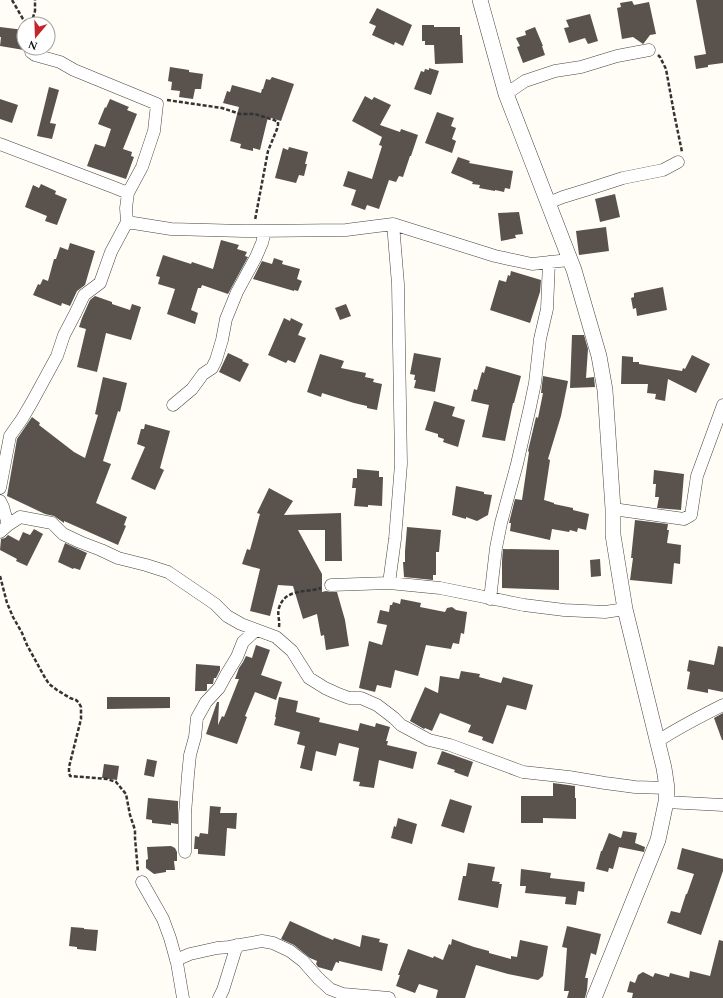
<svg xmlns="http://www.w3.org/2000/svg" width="723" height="998" font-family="Spectral,serif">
<rect width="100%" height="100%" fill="#fffdf5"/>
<!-- building -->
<path fill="#5a524d" d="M696,0H723V63L708,65V67L696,69L694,56L706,54Z
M632,1L634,5L649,2L656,34L650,35L644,43L643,44L633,37L622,39L617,8L621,7L620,3Z
M377,8L412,25L403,46L395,42L394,45L372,35L376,26L369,23Z
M590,14L598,41L588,44L585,38L569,43L564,28L569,27L566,20Z
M422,25H434V27H460V35H462L463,63L435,64L434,45H425V41H422Z
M0,27L24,30V50L0,46L1,37H0Z
M535,27L543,46H542L545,55L523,63L517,47L520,46L516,38L526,35L525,31Z
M170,67L189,70V72L203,74L201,89H195L193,99L179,97L180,91L171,90L172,82L168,81Z
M429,68L439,71L431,95L414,89L421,71L424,72L425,69L429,70Z
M272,77L294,84L281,121L268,117L260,150L253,148V151L240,148L241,144L230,141L239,107L223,103L227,91L230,92L232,85L261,93L262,89H263L266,79L270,80Z
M49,87L59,90L50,123L56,124L52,139L37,136Z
M365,96L372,100L374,97L391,105L380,125L400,132L401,129L418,135L411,156H410L403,177L399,176L396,182L389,180L379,209L367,205L365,210L351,205L356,190L343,186L348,171L372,179L382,146L379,145L382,137L352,121Z
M0,99L18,105L12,123L0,119Z
M110,99L129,107L127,110L137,114L123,149L132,152L131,156L134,157L126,179L87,166L95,144L105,147L111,129L98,124L105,107L106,108Z
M437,112L454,118L451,126L456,128L452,139L456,141L452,153L425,143Z
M289,147L308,152L305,164H307L304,176L299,175L296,183L275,178L283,148L288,150Z
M458,157L470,161L469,163L513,171L510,189L505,188L504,192L495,190V191L479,188L480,185L472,184L473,182L451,173Z
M41,184L56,191L55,194L67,199L57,225L45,221L47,216L25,207L33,185L39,188Z
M615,194L620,217L600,222L596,203L595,199Z
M519,212L523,234L515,235L516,238L501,241L498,213Z
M606,227L609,251L579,255L576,231Z
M221,240L239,245L237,249L247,252L245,256L248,257L228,294L202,285L201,288H198L191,310L198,313L195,324L167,314L175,289L158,284L160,277L156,276L163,255L191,264L192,262L213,269Z
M70,243L95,251L85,285L77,291L70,306L62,303L61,306L33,295L38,284L40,285L43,279L48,281L54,259H56L60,247L68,250Z
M274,258L283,261L282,264L300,269L297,279L302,281L298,291L294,290V291L253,279L262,261L272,264Z
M511,271L541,280L540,292L530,323L490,310L499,280L506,282L508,275L510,276Z
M663,287L667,310L637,316L636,308L633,309L631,298L634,297V293Z
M95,296L112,302V304L130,310L132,304L141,307L131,340L106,333L97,372L77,367L86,329L79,327L82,318L90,300Z
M346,304L351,316L340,320L335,308Z
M284,318L290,321L291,318L303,324L298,335L306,338L295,363L288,360L286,363L268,355Z
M572,335H584L588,349L586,378L594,377L595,387L570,388Z
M228,353L243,360L242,361L249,364L240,382L219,372Z
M414,353L441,358L435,392L414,388L416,380H414L415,375L410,374Z
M320,354L344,361L341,368L366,373L365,377L374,379L373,382L382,384L377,410L367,408V406L354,403L322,393L321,397L307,392Z
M692,355L710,364L696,393L668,379L665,401L655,399L656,394L647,393L648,384H621L622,356L633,357V362H639V364L682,371L683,368L685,369Z
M486,366L521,376L514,403H513L505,441L482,437L489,405L471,401L474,389L477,390L482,372L484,373Z
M543,376L568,381L561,416L548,459L550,460L544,500L554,503V504L573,508V510L589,514L586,530L578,528L577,532L570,530L569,532L552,529L550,540L510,531L511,523H509L515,499L522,500L529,452L528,451L536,417L538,418L543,393H541Z
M103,377L127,383L120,412L118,411L103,461L111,464L96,503L127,517L124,525L126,526L118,545L64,521V523L54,516L45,514L7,496L17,439L32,417L40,423L39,425L74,452L85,458L98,415L95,414Z
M434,401L455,407L452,416L465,420L458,447L443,442L444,439L438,437V434L425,430Z
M145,424L170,431L160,468L164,470L155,490L131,479L145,447L137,444L141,429H144Z
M357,469L379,471V477H383L382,506L368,505V507L354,506L356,488H352L353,478H357Z
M654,470L684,474L681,510L657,508L659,497H655L656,484H653Z
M456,486L484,492V494L492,495L488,515L477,521L466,517V519L452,515Z
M269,488L293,501L284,515L341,513L342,561H325V530H298L322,574V592L326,591L331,592H337L345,620L349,646L326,650L324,635L321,636L317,614L303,619L293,586L278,585L270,616L250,611L260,569L242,564L247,549L250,550L260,514L257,513Z
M635,520L668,524L667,530H669L667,543L681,545L680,564L674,563L672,584L630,580L633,558H631Z
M407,527L441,530L439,552H436V575H433V580L404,577L403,562H405V551Z
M34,529L43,534L27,566L16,561L17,559L0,550L1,539L5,538L8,535L19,541L23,532L30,535Z
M65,543L87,553L80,570L74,568L73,569L58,562Z
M503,549L559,550V590L502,588V561Z
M600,559L601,576L591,577L590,560Z
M401,599L421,603L420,607L445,612L447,608L452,607L456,610L467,612L464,634L461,633L459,644L453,643L451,649L426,645L418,676L395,670L391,688L377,685L375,692L359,688L369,641L382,645L387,625L377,623L380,610L389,612L390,605H392L393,602L400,604Z
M256,645L270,650L261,675L282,682L276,700L255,692L245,716L247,717L237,744L206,734L217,702H219L218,725L222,716L224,717L239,679H235L239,668L243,662L246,656L252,658Z
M718,646L723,647V692L708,689V693L687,689L690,672L687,671L689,660L714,665Z
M196,664L220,666V670L216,678H214L213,684H207V690L206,691H195Z
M461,671L480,674L479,677L501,683L503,677L533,685L526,710L507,705L493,744L482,740L483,737L468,732L471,725L440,713L432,731L425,728L424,729L410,721L425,687L438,693L440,676L459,679Z
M107,697H170V708L107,709Z
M279,697L298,701L296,712L320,718L319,722L358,731L360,723L375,727L376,723L390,727L386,741H388L387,745L417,752L413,769L379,760L374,788L359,786L360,782L353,781L359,748L339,743L336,756L316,751L312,771L300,768L305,746L297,744L300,732L274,725L276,717H275Z
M723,713V740H722L714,718Z
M442,751L473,762L468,777L454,772L455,770L437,764Z
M147,759L157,761L154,777L144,775Z
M104,764L119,766L117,780L102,778Z
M553,783L575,786V798H576V819L543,818V823H521V796H553Z
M148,798L178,801V824L171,823V825L152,823V820L146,819Z
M450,799L472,806L464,833L441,826Z
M210,806L221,807L220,813H237L236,829L227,828L225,856L198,854V849H194L195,836L199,837L200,833L208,834Z
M398,818L417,824L412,844L391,838L394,826L396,827Z
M623,831L637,833L635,843L645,847L644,852L619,847L613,869L609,868L608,872L596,869L601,851H602L609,833L621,838Z
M171,846L175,848L177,852V861H174L175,870H166V872L154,874L146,868V860L148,859L147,847Z
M682,848L723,859V871L701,935L667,923L671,911L680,913L686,894H687L694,874L677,869Z
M468,863L495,867L492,881L500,882L499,884H502L498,908L458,900L463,876H466Z
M521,869L551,873L550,878L585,882L584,892L578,891L576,905L565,904L566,897L525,893L526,886H520Z
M290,921L323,936L333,940L334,938L360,947L362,935L380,939L379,942L388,944L382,971L339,961V963L336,962L332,971L318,967L316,964L317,961L310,958L294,945L281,939Z
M567,926L601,934L596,955L591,953L585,978H588L587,990L585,998H567L569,991H564L567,948L562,947Z
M71,927L84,928V929L98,930L96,951L77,949V947L69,946Z
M452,939L474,947L489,951V953L511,959V956L517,957L520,940L548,946L543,976L538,980L508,974L476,965L465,998H436L438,990L419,984L415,993L396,986L400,975H398L408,949L433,958L434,956L443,960L449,944L451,945Z
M719,940L723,941V998H632L633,993L627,992L630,981L635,983L638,975L643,972L653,977L655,973L669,977L670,973L689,978L690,971L710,976Z"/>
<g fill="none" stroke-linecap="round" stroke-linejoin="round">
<!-- minor casing -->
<g stroke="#444" stroke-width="13">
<path id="minor" d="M31,48V52L35,55L60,62L74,70L157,104L154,131L142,167L128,193L126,208L127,222L171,229L244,231L346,230L393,224L495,256L532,264L569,260
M506,94L525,81L555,71L581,67L617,56L649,50
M0,144L113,187L128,193
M548,203L563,197L589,189L623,178L663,170L678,162
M173,405L192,389L203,374L212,368L216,360L222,340L226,319L237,292L256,257L262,243L265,231
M0,488L10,436L22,419L32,402L57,356L64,335L75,314L84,295L100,283L111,252L127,222
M0,501L3,507L8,525
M613,509L684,519L691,515L697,476L723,405
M0,532L8,525L20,517L52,523L63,534L80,542L101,550L118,558L146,565L168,572L215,604L227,616L241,624L276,637L292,651L309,678L325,688L336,693L349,698H361L377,705L394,718L401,725L429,740L450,745L523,772L569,777L605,783L635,787L667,788
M389,583L395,539L401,464L398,284L393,224
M331,585L389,583L440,588L524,605L564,610L605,612L625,609
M490,599L496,548L501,523L517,464L530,407L535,383L540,339L547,309L549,262
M658,741C679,727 701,716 723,705
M666,802L723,805
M185,852V814L188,775L190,755L195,737L197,718L206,702L219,688L226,675L237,657L243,642L256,630
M142,882L163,919L170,938L177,963L183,998
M176,960L190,954L217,948L229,947L262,941L273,943L290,951L303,961L318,978L330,989L343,994L389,998
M219,998L223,990L237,945"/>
</g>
<!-- tertiary casing -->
<g stroke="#444" stroke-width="16">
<path id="tertiary" d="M480,0L506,94L574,270L599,356L605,390L613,509V535L625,609L664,768L667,788L666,802L658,840L594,998"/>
</g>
<!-- path -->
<path stroke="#333" stroke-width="2.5" stroke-dasharray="4 2" stroke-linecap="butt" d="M12,0L23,19L28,24
M31,24L35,11V0
M658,55L660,57L666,69L674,113L682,152
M167,100L222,108L240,114H255L274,120L278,122V125L277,129L268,151L255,220
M0,576L7,603L13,617L22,633L27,645L44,676L49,684L57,690L70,698L76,700L79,703L81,707V719L69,767V772L70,776L107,779L116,782L126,794L130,815L135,830V838L138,872
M279,627C280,620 277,614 279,608C285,588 306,593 321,588"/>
<!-- minor -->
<use href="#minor" stroke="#fff" stroke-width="12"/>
<!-- tertiary -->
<use href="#tertiary" stroke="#fff" stroke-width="15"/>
</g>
<!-- north arrow -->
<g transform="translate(36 36) rotate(199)"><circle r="19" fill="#ffffff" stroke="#a0a0a0"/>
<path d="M0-3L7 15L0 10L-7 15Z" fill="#c4262e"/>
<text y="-6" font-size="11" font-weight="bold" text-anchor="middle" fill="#111111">N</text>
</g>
</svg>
